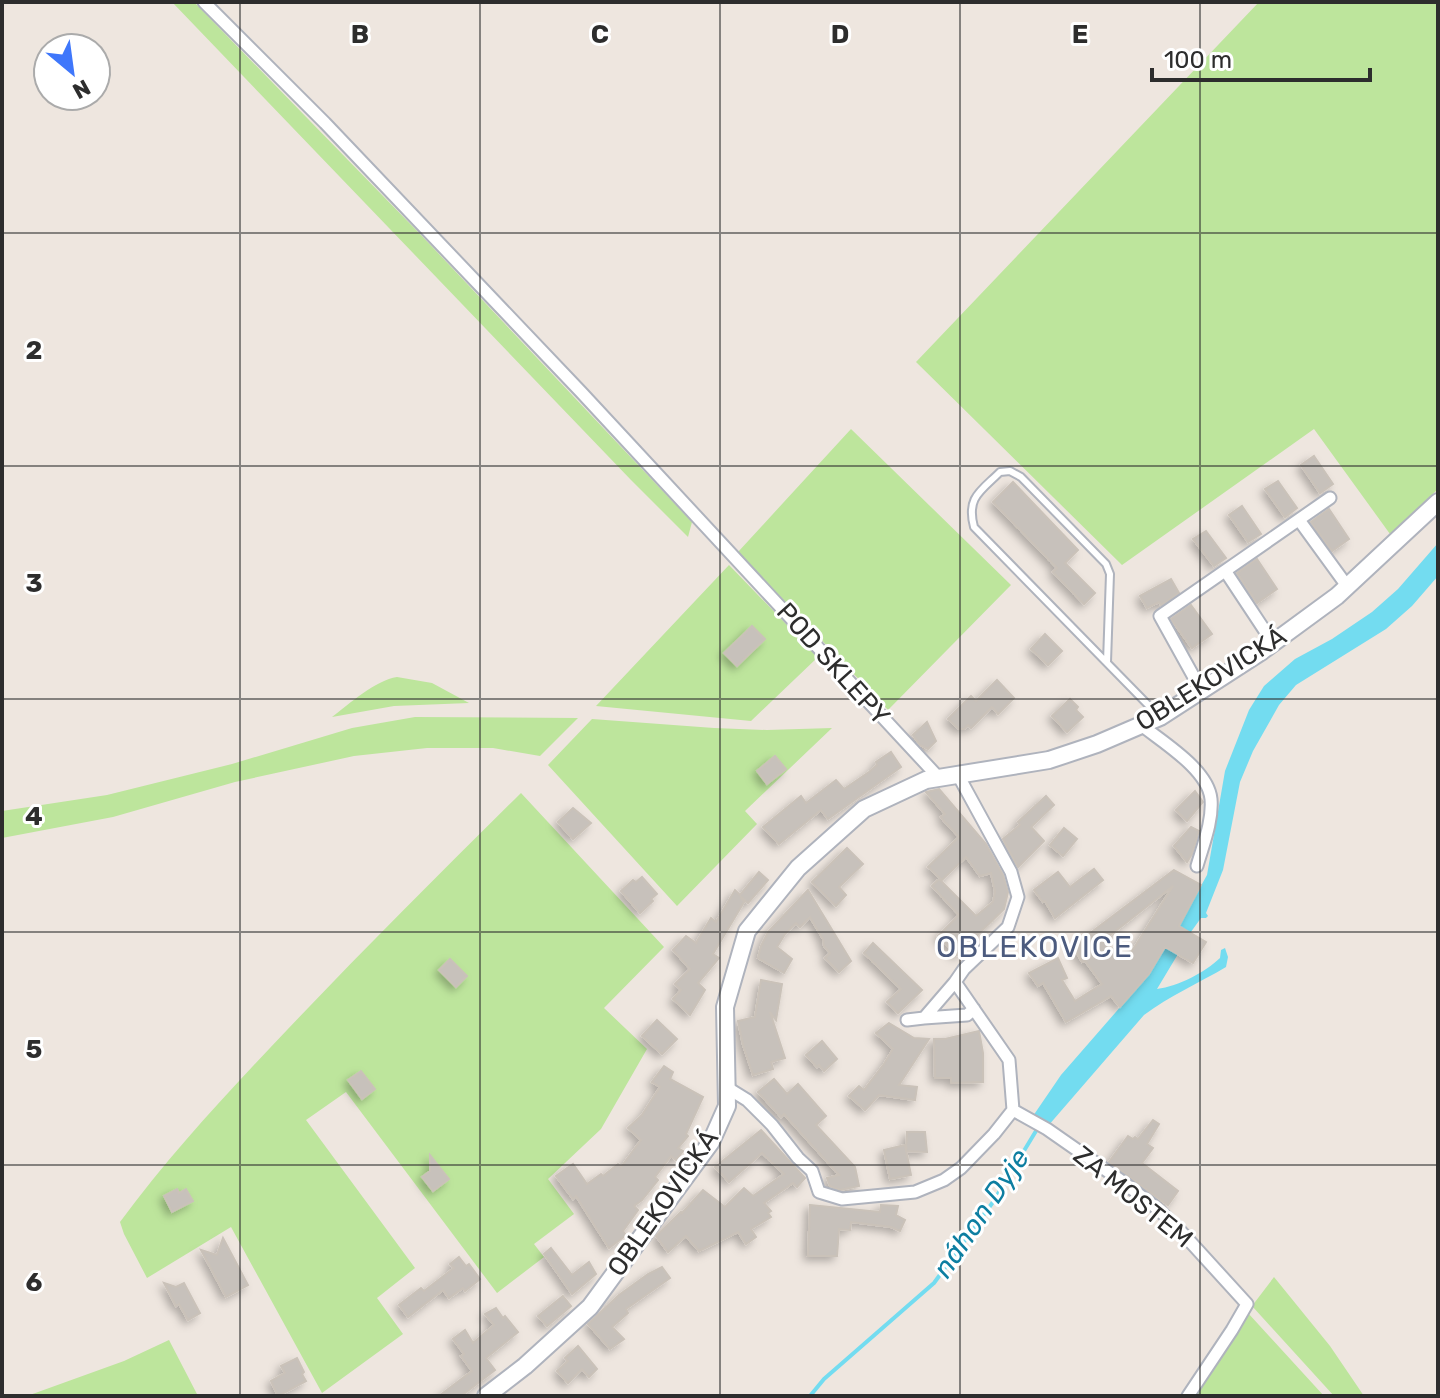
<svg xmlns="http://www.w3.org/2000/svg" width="1440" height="1398" font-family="Rubik,sans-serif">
<defs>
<filter id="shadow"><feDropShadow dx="-4" dy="4" stdDeviation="4" flood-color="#0004"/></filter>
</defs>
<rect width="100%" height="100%" fill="#eee6df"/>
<!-- green -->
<path fill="#bde59c" d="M172,2H194L421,235L692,522L688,537L631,480Z
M1259,2H1438V489L1390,534L1314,429L1122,565L916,362Z
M851,429L1011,585L888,710L738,552Z
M729,565L818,657L751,721L596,706Z
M397,677L432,683L469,703L394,706L332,717C349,704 376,680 397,677Z
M415,717L578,718L540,756L493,748H427L354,756L235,782L113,817L2,838V811L107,795L232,764L352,728Z
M592,719L714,728L767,730L832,728L745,811L757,824L677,906L548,765Z
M521,793L664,947L604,1008L647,1049L601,1129L548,1179L574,1214L534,1244L544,1257L497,1293L346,1092L306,1120L415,1268L377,1298L403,1334L322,1393L231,1227L147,1278L124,1234L120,1222C171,1153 228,1092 287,1030C364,949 442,871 521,793Z
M1274,1277L1330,1346L1364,1396H1334L1252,1306Z
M1248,1313L1324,1396H1192Z
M169,1340L198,1396H27L124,1361Z"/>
<!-- water -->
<path fill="#73dcf0" d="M1438,543V576L1412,606L1386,629L1296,685L1279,705L1253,751L1240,782L1223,870L1206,913L1208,916L1206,918H1201L1188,936L1177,930L1181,924L1179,922L1185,911H1187L1207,875L1225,771L1249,710L1264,686L1295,659L1332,639L1372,612L1398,589Z
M1169,941L1181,949L1157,989C1179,986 1204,973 1220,958L1221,950L1225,948L1228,957L1226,967C1199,983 1169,996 1144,1015L1048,1126L1033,1116L1061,1075L1149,974Z"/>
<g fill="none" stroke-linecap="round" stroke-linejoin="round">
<!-- stream -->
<path stroke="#73dcf0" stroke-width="4" d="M810,1396L824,1379L934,1283L993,1202L1039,1126"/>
</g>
<!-- building -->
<path fill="#c7c1bb" stroke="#cac2b9" stroke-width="2" fill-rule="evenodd" filter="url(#shadow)" d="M1314,456L1333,484L1320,493L1301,465Z
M1278,481L1297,508L1285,517L1265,489Z
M1013,482L1078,550L1065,563L1095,593L1084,604L1053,572L1057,568L993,502Z
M1242,506L1261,534L1248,542L1229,515Z
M1329,509L1349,539L1332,551L1311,522Z
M1206,531L1226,558L1214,566L1193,539Z
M1257,559L1277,589L1257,603L1237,573Z
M1171,579L1179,593L1161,605L1159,602L1147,608L1140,596Z
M1191,605L1212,634L1192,648L1171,619Z
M752,626L765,639L737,666L724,653Z
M1045,634L1062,651L1048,665L1031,649Z
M997,680L1014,698L998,714L992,707L971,728L968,725L964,729H959L948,719L971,696L976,701Z
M1070,699L1078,707L1076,710L1083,717L1067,732L1052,716Z
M927,722L936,741L928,749L920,745L913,735Z
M891,752L901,767L828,819L821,810L779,844L763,827L801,796L806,803L836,780L844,789L869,772L877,765L876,762Z
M775,756L786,769L767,784L757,771Z
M939,789L986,844L1003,875L1008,892L1004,909L957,955L938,936L959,915L932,886L939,879L976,916L993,902L995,892L991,873L980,876L966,857L942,880L928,867L959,837L944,821L941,817L945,814L926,792Z
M1195,791L1203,802L1187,821L1176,810Z
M1046,796L1054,805L1031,827L1044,841L1018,867L1003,839L1020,825L1018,822Z
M573,808L591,823L573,839L558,822Z
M1191,827L1199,831L1192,854L1187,862L1174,846Z
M1064,828L1077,839L1063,856L1050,845Z
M847,848L863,864L839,887L846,895L836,906L812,882Z
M1094,869L1103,880L1055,918L1045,901L1043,902L1034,890L1058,872L1070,887Z
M1174,870L1201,885L1179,926L1206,942L1193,963L1165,947L1149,974L1120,1007L1111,996L1066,1022L1043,983L1038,986L1029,973L1058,958L1067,978L1062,980L1075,1001L1102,984L1085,961L1082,962L1073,946ZM1173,886L1127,959L1102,941L1122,926Z
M759,872L768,880L748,903L740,896L744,902L713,954L719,958L698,983L705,990L690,1015L673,999L681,990L675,984L690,969L673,950L686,936L696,943L711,918L716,922L735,890L740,895Z
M642,877L657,894L651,899L653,901L640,913L621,891L633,880L636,882Z
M808,890L851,961L839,972L825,958L830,953L824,946L823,939L810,917L800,927L796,923L785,934L777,947L792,959L784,973L758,958L761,946L768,932Z
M873,943L922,990L898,1013L887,1002L901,989L864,953Z
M450,959L467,976L456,987L439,970Z
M761,980L782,984L776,1020L770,1012L785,1058L771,1062L773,1069L753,1075L743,1045L738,1021L755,1017Z
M657,1020L677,1039L662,1054L642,1036Z
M889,1023L914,1038L929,1039L899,1085L917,1087L915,1100L879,1095L865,1110L849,1096L859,1086L864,1090L884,1064L893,1049L876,1033Z
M979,1031L983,1053V1082L951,1083V1078H935L934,1039H945Z
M822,1041L837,1059L824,1071L819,1065L817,1067L806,1055Z
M664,1066L673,1072L670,1079L703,1097L686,1134L688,1136L678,1148L683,1151L676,1160L671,1156L655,1177L658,1180L642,1200L634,1206L638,1210L623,1231L626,1235L609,1248L576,1196L573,1199L556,1176L573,1164L587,1184L601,1174L603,1176L618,1164L621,1167L641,1140L628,1128L642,1115L660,1087L652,1082Z
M361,1071L375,1089L362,1099L348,1080Z
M774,1079L787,1094L798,1084L826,1116L816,1125L855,1167L859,1186L840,1190L830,1186L827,1178L839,1175L784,1114L781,1117L758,1092Z
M1153,1120L1159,1124L1147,1144L1153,1148L1142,1163L1178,1191L1168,1205L1109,1162L1128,1136L1133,1139L1135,1137L1138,1139Z
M761,1130L805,1178L797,1187L793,1183L764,1203L771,1211L768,1213L771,1217L751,1229L756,1237L746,1244L738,1232L699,1251L686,1236L668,1252L656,1236L681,1212L682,1213L703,1190L725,1207L744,1188L753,1196L784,1174L762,1153L729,1182L715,1167Z
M907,1132H925L927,1152L906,1151Z
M905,1145L911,1175L890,1179L884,1150Z
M430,1155L449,1179L433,1191L422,1177L430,1171Z
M177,1189L179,1193L186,1189L193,1201L172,1212L164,1196Z
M810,1205L880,1212L881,1205L898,1206L896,1215L905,1220L900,1231L891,1227L851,1222L850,1230L839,1229L837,1256H808Z
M223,1238L248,1285L226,1297L201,1250L217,1255Z
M551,1248L572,1275L589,1262L596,1274L572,1294L544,1254Z
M459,1257L466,1266L469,1264L480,1279L465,1291L463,1288L449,1298L443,1290L408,1317L399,1305L421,1288L424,1291L454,1268L450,1264Z
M662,1267L670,1278L626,1309L628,1313L612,1327L624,1339L610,1349L588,1324L619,1295L648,1274Z
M164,1283L176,1287L184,1283L200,1313L188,1320L179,1304L176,1306Z
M563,1296L571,1306L547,1326L538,1316Z
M496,1308L503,1318L505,1316L518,1332L486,1358L495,1370L461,1396H439L472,1371L461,1356L464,1354L453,1339L465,1330L473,1343L494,1325L485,1314Z
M578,1346L597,1369L589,1377L582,1369L568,1383L557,1371L568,1361L565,1358Z
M297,1358L304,1372L302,1374L306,1381L278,1396L271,1381L285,1373L281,1366Z"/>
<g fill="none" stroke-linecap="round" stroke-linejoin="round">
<!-- lane casing -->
<g stroke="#afb3bd" stroke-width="10">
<path id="lane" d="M1107,662L1110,574L1106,564L1021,477L1010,471L1000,472C981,491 966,497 974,527L1157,714"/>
</g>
<!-- street casing -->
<g stroke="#afb3bd" stroke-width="15">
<path id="street" d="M204,2L325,123L581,392L939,778
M1299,520L1347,586
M1226,572L1273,643
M1201,690L1160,616L1330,498
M1140,724C1162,742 1208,769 1211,799C1213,821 1203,845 1197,866
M924,1018L967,1015L974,1009
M907,1020L924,1018L955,982
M726,1087L747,1100L772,1125L798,1158L812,1171L819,1192L842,1199L915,1192L944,1180L961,1168L994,1134L1013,1110L1009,1060L955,982L964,969L1008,927L1018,897L1011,872L958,775
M1013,1110L1047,1129L1123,1182L1155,1207L1175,1225L1247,1304L1232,1330L1188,1396"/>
</g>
<!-- secondary casing -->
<g stroke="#afb3bd" stroke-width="20">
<path id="secondary" d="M486,1396L525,1366L590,1307L711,1142L727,1106L725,1007L747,931L798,868L864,809L926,780L1049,760L1097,744L1160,717L1262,651L1337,596L1438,502"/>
</g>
<!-- lane -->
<use href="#lane" stroke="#fff" stroke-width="6"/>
<!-- street -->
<use href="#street" stroke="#fff" stroke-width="11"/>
<!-- secondary -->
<use href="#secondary" stroke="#fff" stroke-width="16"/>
</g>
<!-- grid -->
<path fill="none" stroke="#2d2d2d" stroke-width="2" stroke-opacity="0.55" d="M240,2V1396M480,2V1396M720,2V1396M960,2V1396M1200,2V1396M2,233H1438M2,466H1438M2,699H1438M2,932H1438M2,1165H1438"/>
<g text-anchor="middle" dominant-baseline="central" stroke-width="6" stroke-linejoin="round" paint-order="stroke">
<!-- street labels -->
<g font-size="26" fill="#2d2d2d" stroke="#fff">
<text transform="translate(833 664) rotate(48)">POD SKLEPY</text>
<text transform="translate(1211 679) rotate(-32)">OBLEKOVICKÁ</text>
<text transform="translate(1133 1197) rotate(39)">ZA MOSTEM</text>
<text transform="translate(663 1203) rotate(-55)">OBLEKOVICKÁ</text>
</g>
<!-- water labels -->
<g font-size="28" font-style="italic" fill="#0d7ea1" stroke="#fff">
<text transform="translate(981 1213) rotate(-56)">náhon Dyje</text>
</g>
<!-- quarter labels -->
<g font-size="30" letter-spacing="2" fill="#4c5b7e" stroke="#fff">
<text x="1035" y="947">OBLEKOVICE</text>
</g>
</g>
<g font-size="26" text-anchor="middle" font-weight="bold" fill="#2d2d2d" stroke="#fff" stroke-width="6" stroke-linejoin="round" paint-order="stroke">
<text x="360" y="43">B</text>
<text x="600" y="43">C</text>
<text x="840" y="43">D</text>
<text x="1080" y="43">E</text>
<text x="34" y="359">2</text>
<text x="34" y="592">3</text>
<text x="34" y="825">4</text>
<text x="34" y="1058">5</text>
<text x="34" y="1291">6</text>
</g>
<!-- border -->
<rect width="1440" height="1398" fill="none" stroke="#2d2d2d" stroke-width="8"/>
<!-- north arrow -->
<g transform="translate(72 72) rotate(151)"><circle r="38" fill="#ffffff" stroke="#ababab" stroke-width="2"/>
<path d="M0-6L14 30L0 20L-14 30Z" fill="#3f77fb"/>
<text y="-12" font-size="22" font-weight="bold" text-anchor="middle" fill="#2d2d2d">N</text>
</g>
<!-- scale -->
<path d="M1152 68v12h218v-12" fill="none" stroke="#2d2d2d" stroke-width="4"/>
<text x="1164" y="68" font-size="24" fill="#2d2d2d" stroke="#ffffff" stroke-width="6" paint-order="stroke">100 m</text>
</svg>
